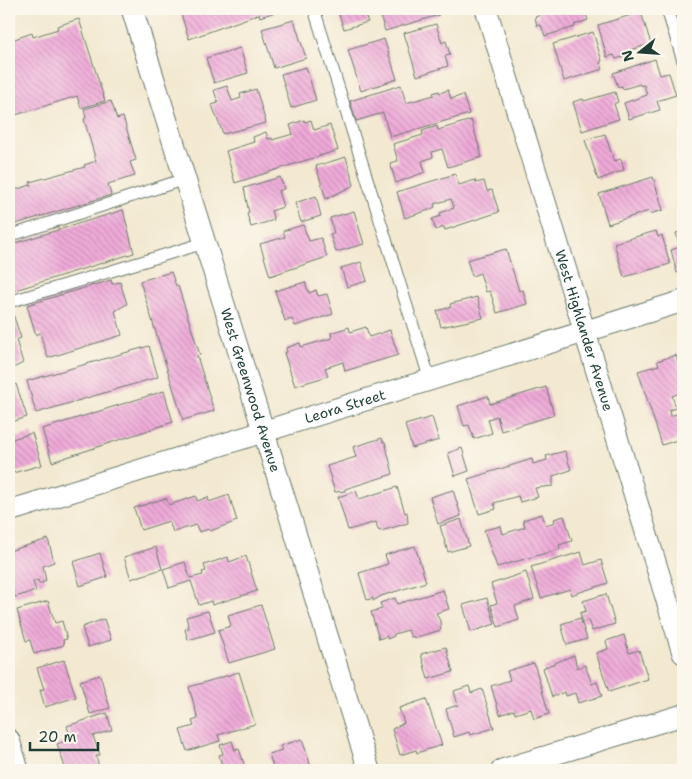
<svg xmlns="http://www.w3.org/2000/svg" width="692" height="779" font-family="'Shantell Sans',sans-serif">
<defs>
<pattern id="building-back-hatch" width="6" height="6" patternUnits="userSpaceOnUse" patternTransform="scale(1.25)"><rect width="6" height="6" fill="#f0aad9"/><path d="M-1 5l2 2M0 0l6 6M5-1l2 2" fill="none" stroke="#c28cb1"/></pattern>
</defs>
<rect width="100%" height="100%" fill="#fbf7ec"/>
<filter id="ink" filterUnits="userSpaceOnUse"><feTurbulence type="fractalNoise" baseFrequency=".02" numOctaves="2"/><feDisplacementMap in="SourceGraphic" scale="10" xChannelSelector="R" yChannelSelector="G"/><feConvolveMatrix kernelMatrix="1 2 1 2 8 2 1 2 1" color-interpolation-filters="sRGB"/></filter>
<filter id="wash" filterUnits="userSpaceOnUse"><feTurbulence type="fractalNoise" baseFrequency=".0096" numOctaves="4" result="noise"/><feDisplacementMap in="SourceGraphic" scale="20" xChannelSelector="R" yChannelSelector="G"/><feGaussianBlur stdDeviation="1.12" result="paint"/><feColorMatrix in="noise" values="0 0 0 0 0 0 0 0 0 0 0 0 0 0 0 0 0 1.4 0 .05"/><feComposite in="paint" operator="in"/></filter>
<g filter="url(#wash)">
<rect width="100%" height="100%" fill="#f3e9d1"/>
<g id="blocks">
<!-- building -->
<path fill="url(#building-back-hatch)" d="M200,9H285L260,17L259,14L189,39L181,14Z
M337,9H362L368,22L344,29Z
M378,9H437L439,15L385,31Z
M536,9H584L588,20L574,25L575,27L545,36L541,25L537,26L535,17L539,16Z
M672,9H683V18L676,21Z
M641,12L651,44L630,50L631,53L626,56L616,59L614,55L607,57L598,25Z
M79,19L105,101L81,108L77,96L9,117V41L32,33L33,37L58,29L57,26Z
M294,20L306,58L274,68L262,29Z
M436,24L442,43L446,41L450,55L445,56L448,66L417,76L404,33Z
M593,32L602,61L600,62L603,69L564,81L553,44Z
M384,39L397,79L361,91L348,50Z
M240,48L248,73L214,83L206,58Z
M655,59L660,75L669,73L676,95L657,101L660,110L629,119L624,103L647,95L644,85L641,86L640,84L623,89L622,86L618,87L613,73Z
M306,67L316,100L291,108L281,74Z
M401,85L406,103L434,95L433,93L439,91L440,93L448,90L451,99L463,95L469,114L390,137L383,113L356,121L350,101Z
M227,86L232,101L241,98L240,94L256,89L266,123L223,134L212,105L218,103L214,90Z
M615,92L618,102L614,104L619,119L582,131L573,102L583,99L584,101Z
M111,101L117,119L123,117L136,160L130,162L135,176L108,184L111,195L9,226V186L11,191L31,185L30,182L85,167L84,165L96,161L84,119L86,118L84,109Z
M304,120L305,122L311,120L314,130L330,125L338,150L235,183L226,151L254,142L253,137L266,132L268,139L272,138V140L293,134L290,125Z
M471,120L482,157L448,167L442,149L432,152L433,157L422,161L425,172L396,183L390,163L398,161L393,144L423,135L422,131L437,126L438,130Z
M605,134L614,161L621,159L624,170L598,180L585,140Z
M346,157L354,185L326,199L316,166Z
M455,174L459,185L475,180L476,183L484,181L487,191L492,190L499,212L445,230L444,227L436,230L432,219L441,216L440,213L454,208L451,199L434,204L435,207L429,210L405,218L397,192Z
M280,177L284,189L278,191L283,207L271,211L274,220L251,227L247,214L249,213L244,188Z
M653,177L663,210L650,214L649,211L608,224L599,194Z
M316,196L321,216L301,222L295,203Z
M123,210L134,253L9,292V245Z
M354,211L364,244L336,252L330,234L334,233L330,218Z
M303,225L309,241L321,238L327,257L270,276L260,244L285,237L283,231Z
M656,231L658,237L662,235L670,264L624,277L614,243Z
M683,231V271L677,273L671,250L680,247L676,233Z
M506,249L519,291L523,290L527,304L497,313L490,291L486,292L480,273L472,276L467,260Z
M361,262L367,281L347,287L341,268Z
M171,272L176,286H178L200,355L197,356L214,411L183,420L140,281Z
M111,280L112,284L120,282L127,304L115,311L122,335L48,358L40,333L36,335L27,305Z
M305,282L309,293L316,290L318,296L327,294L333,314L295,326L292,319L285,321L275,291Z
M477,297L483,318L441,327L437,311L451,307L450,304Z
M13,314L21,338L16,340L23,363L9,370V316Z
M349,327L350,332L366,327L369,337L390,330L398,355L345,371L343,362L325,368L328,376L295,386L284,353L287,352L286,348L300,343L301,347L332,338L331,333Z
M149,346L158,377L36,413L27,381Z
M676,355L683,380V392L672,396L676,408L669,410L670,416L677,414L683,438L662,445L638,371L659,365L657,361Z
M16,384L27,417L9,423V386Z
M546,387L554,415L501,431L497,416L488,419L492,433L474,439L469,425L464,426L458,406L488,396L490,404Z
M164,391L173,422L52,462L42,429Z
M432,417L439,440L412,448L405,425Z
M32,433L42,465L9,474V440Z
M382,438L383,442H385L393,474L345,489V491L335,492L327,466L356,457L353,447Z
M462,448L469,471L455,476L448,453Z
M565,451L571,470L553,476V486L535,488L538,497L520,502L518,496L494,503L496,509L479,514L468,479L532,459L533,464L547,460L546,456Z
M397,487L405,513L407,512L408,523L381,531L378,530L376,522L348,530L338,497L356,491L359,499Z
M453,490L461,516L438,524L430,497Z
M229,495L237,521L210,531L209,529L199,532L196,525L173,532L169,521L141,530L134,508L166,498L169,505L196,496L197,501L208,497L209,502Z
M542,514L546,525L555,522L554,519L564,516L572,541L559,545L560,549L497,567L484,530L501,526L503,534L525,527L523,520Z
M461,519L469,546L448,552L440,526Z
M48,539L54,562L43,566L46,581L39,584L38,580L33,582L36,591L15,597L9,579V551Z
M415,546L426,582L381,596L373,601V598L367,600L359,573L388,564L385,555Z
M156,547L162,569L131,579L124,557Z
M581,552L585,565L601,560L608,583L571,595L570,589L541,598L531,567Z
M100,553L107,577L80,586L73,562Z
M246,556L257,591L212,605L211,601L199,605L191,581L169,588L163,569L185,562L190,578L203,575L202,572L206,571L204,565L228,557L229,562Z
M526,572L534,599L515,606L519,620L498,627L491,605L497,603L491,584Z
M443,590L449,609L436,613L442,625L440,626L441,630L414,638L413,636L411,637L408,630L394,634V636L387,639V636L379,639L371,612L382,609L380,603L395,598L397,604Z
M606,594L615,624L592,631L588,620L583,622L580,613L586,611L583,601Z
M487,598L495,624L471,632L463,605Z
M48,601L55,623L62,621L67,639L63,640L64,645L34,654L30,640L26,641L17,610Z
M261,605L275,649L229,663L218,630L231,626L228,615Z
M208,611L215,632L188,640L185,629L189,628L186,617Z
M580,618L587,639L567,645L561,624Z
M104,619L111,640L88,647L82,627Z
M624,635L629,653L639,650L648,679L609,692L596,653L608,649L606,641Z
M446,647L453,672L428,679L421,654Z
M574,655L577,668L585,665L592,684L597,682L602,696L578,703L575,693L566,696L565,692L552,697L543,668Z
M64,660L76,697L45,707L40,690L44,689L37,668Z
M534,663L549,714L534,719L531,709L515,714L514,710L500,715L491,686L510,680L507,671Z
M239,672L255,724L218,735L220,741L187,751L180,730L194,726L192,721L198,719L189,687Z
M100,675L110,708L90,714L80,681Z
M469,686L471,693L482,689L494,728L470,735L469,732L454,737L446,709L458,705L454,691Z
M426,699L442,745L417,753L416,750L400,755L392,729L404,723L399,708Z
M107,713L112,730L93,736L100,755L96,756L100,770H66L57,744L71,739L67,726Z
M302,739L312,770H274L269,754L282,750L280,746Z
M232,741L235,750L239,749L246,770H223L219,755L223,754L220,745Z"/>
</g>
</g>
<g filter="url(#ink)">
<use href="#blocks" fill-opacity="0" stroke="#69796b" stroke-width="1"/>
<g fill="none" stroke-linecap="round" stroke-linejoin="round">
<!-- service casing -->
<g stroke="#69796b" stroke-width="13">
<path id="service" d="M314,9L430,380
M667,9L683,61
M9,236L185,179
M9,302L204,243"/>
</g>
<!-- minor casing -->
<g stroke="#69796b" stroke-width="23">
<g id="minor">
<path id="s1" d="M132,9L369,770"/>
<path id="s2" d="M486,9L683,653"/>
<path id="s3" d="M9,511L683,301"/>
<path d="M9,740L18,770"/>
<path d="M502,770L683,715"/>
</g>
</g>
<!-- service -->
<use href="#service" stroke="#fff" stroke-width="11"/>
<!-- minor -->
<use href="#minor" stroke="#fff" stroke-width="21"/>
</g>
</g>
<g text-anchor="middle" dominant-baseline="central" stroke-width="4" stroke-linejoin="round" paint-order="stroke">
<!-- street labels -->
<g font-size="14" fill="#1f3d34" stroke="#fbf7ec">
<text stroke="none"><textPath href="#s2" startOffset="336">West Highlander Avenue</textPath></text>
<text stroke="none"><textPath href="#s1" startOffset="399">West Greenwood Avenue</textPath></text>
<text stroke="none"><textPath href="#s3" startOffset="352">Leora Street</textPath></text>
</g>
</g>
<!-- margin -->
<rect width="692" height="779" fill="none" stroke="#fbf7ec" stroke-width="30"/>
<!-- north arrow -->
<g transform="translate(640 52) rotate(253)" stroke="#fbf7ec" stroke-width="4" paint-order="stroke">
<path d="M0-4L9 19L0 12L-9 19Z" fill="#1f3d34"/>
<text y="-8" font-size="14" font-weight="bold" text-anchor="middle" fill="#1f3d34">N</text>
</g>
<!-- scale -->
<path d="M30 742v8h68v-8" fill="none" stroke="#1f3d34" stroke-width="2.5"/>
<text x="38" y="742" font-size="15" fill="#1f3d34" stroke="#fbf7ec" stroke-width="4" paint-order="stroke">20 m</text>
</svg>
